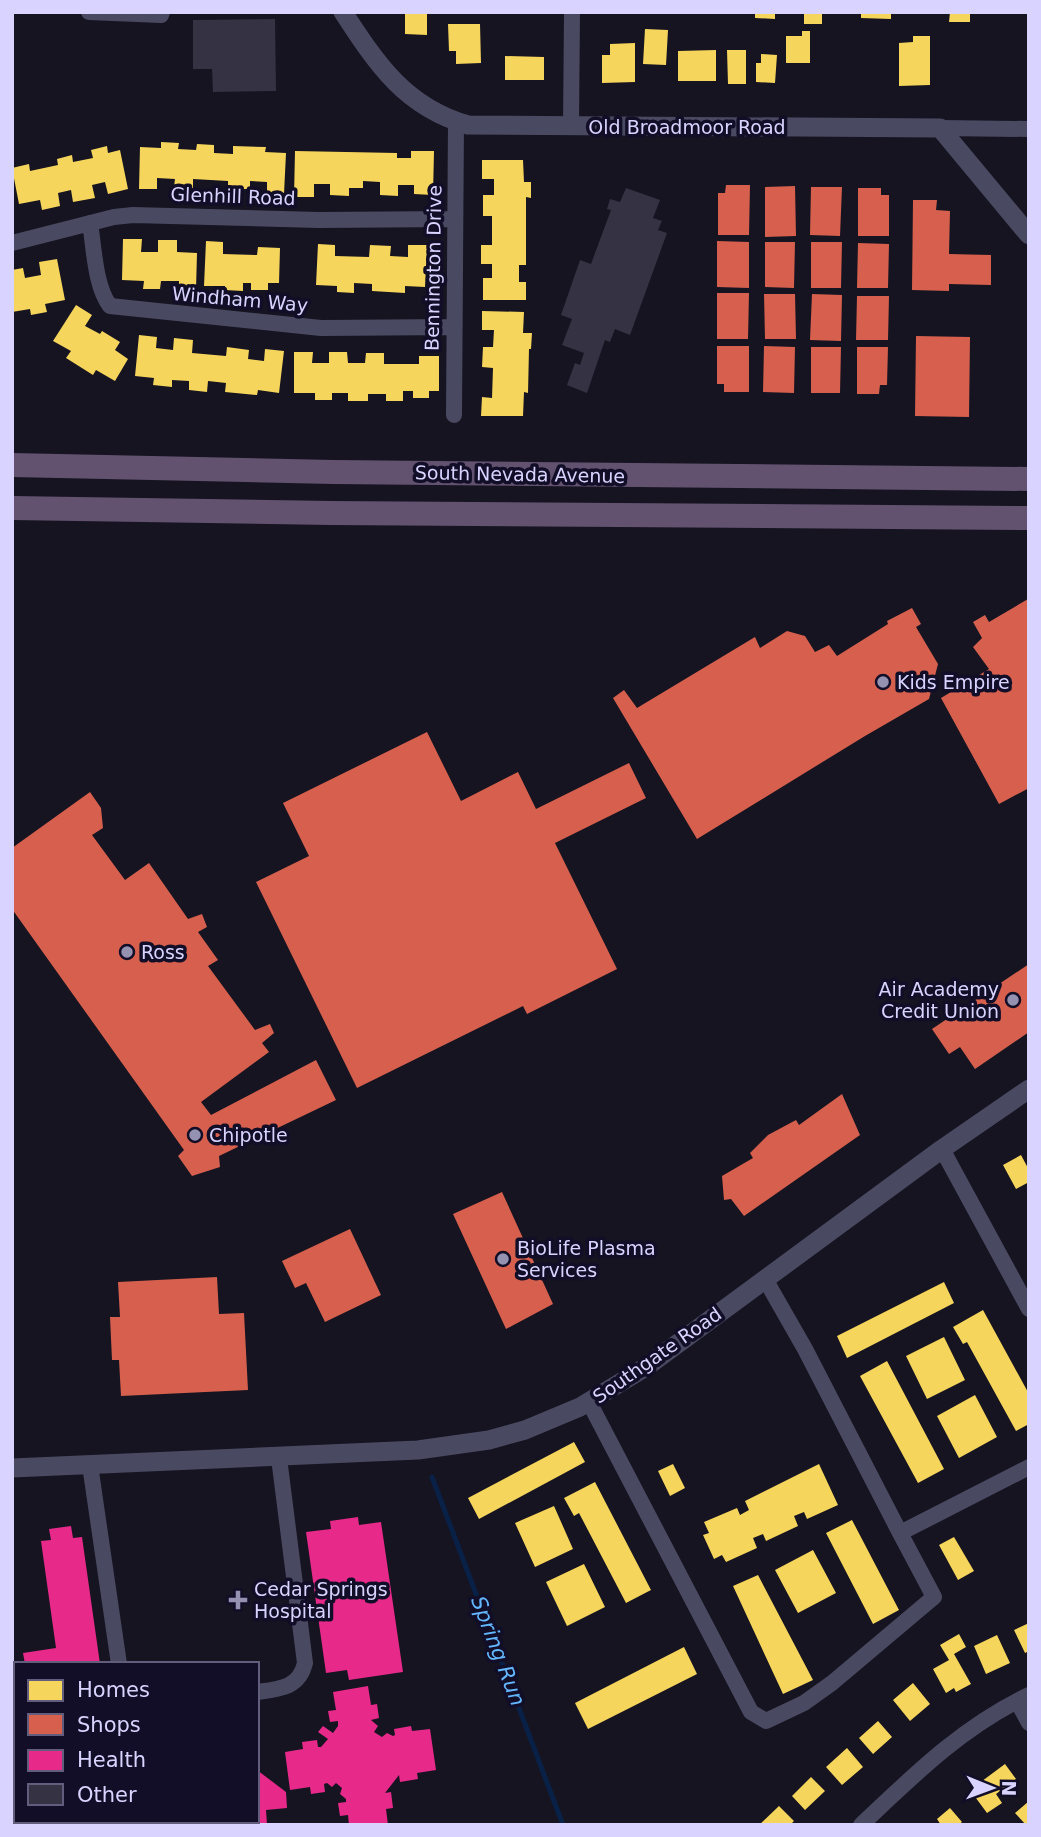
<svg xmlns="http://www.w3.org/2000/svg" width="1041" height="1837" font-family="'DejaVu Sans',sans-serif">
<rect width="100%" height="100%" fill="#161421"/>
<!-- homes -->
<path fill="#f6d55c" d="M405,12H427V35L405,34Z
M755,12H775V19L755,18Z
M804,12H822V24H804Z
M861,12H891V19L861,18Z
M950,12H970V22H949Z
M448,24H480L481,63L456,64V51H449Z
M645,29L668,30L666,65L643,64Z
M802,31H810V63H786V36H802Z
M913,36H930V85L899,86V43L913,42Z
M635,43V82L602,83V55H610V44Z
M716,50V81H678V51Z
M727,50H746V84H728Z
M761,54L777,55L775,83L756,82V63H761Z
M505,56L544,57V80H505Z
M161,142L179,143L178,149L196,150L197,144L214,145V153L233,154V146L266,147L265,152L286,153L284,194L267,193V182L250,181V189H228V181L193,179V188L174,187L175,179L157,178V189H139L140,147L161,148Z
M107,146L108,153L120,150L128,189L108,194L105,182L92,185L95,198L73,202L71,190L58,193L60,206L42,210L40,200L19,204L12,168L29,164L30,171L58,165L57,159L72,155L73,162L93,158L91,150Z
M295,151L397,153V158H411V151H434L433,195L414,194V185H398V196L380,195V182L363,181V188H349V196L330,195V184H314V197H294Z
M482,160H523L524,182H531V198L526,197V265H519V282H526V300H483V278H492V264H481V245H492V216H483V195H494V179H482Z
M123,239H142L141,252H158V240H177V252L197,253L196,290L179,289V281H161L160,289H143L144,281L122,280Z
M206,241L223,242V254L257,255L258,247L280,248L279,283H268V290H251V283H243V291L225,290V286H204Z
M318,244L335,245V256L369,257L370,245L391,246L390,256L408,257V245H427L425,287L405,286V293L372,291V284L354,283V293L337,292V286L316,285Z
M57,259L65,300L45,304L47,312L31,315L30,309L12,312V270L23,268L25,278L41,275L39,262Z
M76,305L92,315L85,326L100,334L102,331L120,342L115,350L128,359L115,381L96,370L93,375L66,358L71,351L53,341Z
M482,311L524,312L523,333H532L531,349H529L528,393L524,392L523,416H481L482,397L492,398L493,368L482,367L483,347H493L494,330H482Z
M139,335L157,337L156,348L173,350L174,338L193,340L192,353L226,356L227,347L249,350L248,359L264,361L265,349L284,351L279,393L258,390L257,395L225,392L226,383L208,381L207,392L189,390V381L172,380V387L153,385L154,378L135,376Z
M294,352H313L312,363H329V352H347L348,363H365L366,353H384V364H419V356H439V391H429V398H413V391H403V401H386V394H368V401H348V393H332V400H315V393H294Z
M1021,1155L1029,1170V1182L1016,1189L1003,1165Z
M944,1282L954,1303L847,1358L837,1336Z
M983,1310L1029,1394V1424L1016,1431L967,1342L963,1344L953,1327Z
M944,1337L965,1380L927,1399L906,1356Z
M887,1361L944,1469L918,1483L860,1376Z
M975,1395L997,1437L959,1458L937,1416Z
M574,1442L585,1462L479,1519L468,1498Z
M673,1464L685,1488L670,1496L658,1471Z
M819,1464L838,1505L807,1519L804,1512L794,1516L798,1526L766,1541L763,1534L753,1538L757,1548L726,1562L722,1555L714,1559L703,1535L709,1533L704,1522L737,1508L740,1515L749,1510L745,1501Z
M595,1482L651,1590L626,1603L579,1513L574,1516L564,1498Z
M554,1506L573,1549L535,1567L515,1523Z
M852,1520L899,1610L873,1624L826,1533Z
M954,1537L974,1571L958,1580L939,1545Z
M813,1550L836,1593L798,1613L775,1570Z
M584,1564L605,1607L567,1626L546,1582Z
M758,1575L813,1680L783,1694L733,1586Z
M1029,1623V1651L1025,1653L1014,1630Z
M959,1634L966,1647L954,1654L971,1684L956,1692L954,1688L946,1693L933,1669L949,1660L940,1645Z
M997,1635L1010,1663L986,1674L974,1646Z
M684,1647L697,1674L588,1729L575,1703Z
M913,1683L930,1704L910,1721L893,1700Z
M878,1721L892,1737L873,1754L859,1738Z
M847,1748L863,1767L842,1785L826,1767Z
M1005,1764L1016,1779L996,1794L1002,1803L987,1813L970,1790Z
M811,1777L825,1791L805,1810L792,1796Z
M1029,1801V1825H1026L1015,1813Z
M779,1806L794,1821L790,1825H759Z
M950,1808L962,1822L958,1825H941L937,1819Z"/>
<!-- shops -->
<path fill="#d6604d" d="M726,185H750L749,235H718V193H725Z
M795,186L796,236L765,237V187Z
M811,187H842L840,236L810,235Z
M858,188H881V195H889V236H858Z
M913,200H937L936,210L950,211L949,254L991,255V285L949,284V291L912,290Z
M717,241L749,242V288L717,287Z
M765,242H795L794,288L765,287Z
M811,242H842L841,288H811Z
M858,243L889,244L888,288H857Z
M717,293H749L748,339H717Z
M764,294H795L796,339H765Z
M812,294L842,295L841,341L810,340Z
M857,296H889L888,340H856Z
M916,336L970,337L969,417L915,416Z
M717,346H749V392H724V384H717Z
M764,346L795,347L794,393L763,392Z
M811,347H841L840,393H811Z
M857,347H888L887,385H880L879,394H857Z
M1028,599L1029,788L999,804L941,698L989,669L973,647L982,638L973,622L985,615L989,622Z
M912,608L921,624L916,627L938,664L929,699L865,736L697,839L613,698L624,690L637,708L755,637L760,648L787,631L805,636L815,652L829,645L837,656L888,624L887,621Z
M427,732L461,801L518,772L536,809L629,763L646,798L555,843L617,969L527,1014L523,1006L357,1088L256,882L309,856L283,803Z
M90,792L101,808L103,828L92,835L125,880L149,863L188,919L202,914L207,927L198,932L218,960L208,966L255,1030L270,1024L274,1033L262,1043L269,1052L201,1102L211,1115L316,1060L336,1100L219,1156L220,1167L192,1176L178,1156L184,1150L12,909V848Z
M1029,964V1032L975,1069L960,1047L949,1054L932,1029Z
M842,1094L860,1135L744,1216L731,1199L724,1200L722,1176L753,1158L750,1153L768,1135L796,1120L799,1125Z
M502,1192L553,1304L506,1329L453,1214Z
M350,1229L381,1295L325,1322L306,1283L295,1288L282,1261Z
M217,1277L219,1314L244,1313L248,1390L121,1396L119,1360H112L110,1317H120L118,1282Z"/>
<!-- health -->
<path fill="#e7298a" d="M358,1517L359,1525L381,1522L403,1672L349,1680L347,1670L326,1673L306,1532L331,1529L330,1521Z
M71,1526L73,1538L82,1537L100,1664H25L23,1653L56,1648L41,1541L51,1540L49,1529Z
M368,1686L371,1705L377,1704L379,1718L371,1720L378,1726L374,1732L382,1737L387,1733L393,1736L395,1735L394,1729L411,1726L412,1731L430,1729L436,1770L417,1773L418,1779L400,1782L399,1775L385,1793L391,1792L393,1808L386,1809L388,1825H349L348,1815L340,1816L338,1803L346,1802V1799L340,1794L342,1788L336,1783L332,1787L327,1783L324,1784L325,1792L311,1794L310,1787L290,1790L285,1752L303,1749L302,1742L317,1740L318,1747H321L328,1739L318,1732L323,1726L333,1733L338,1726V1721L330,1722L328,1711L336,1710L333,1692Z
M257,1770L286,1792L287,1808L266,1810L267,1825H197L196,1821H257Z"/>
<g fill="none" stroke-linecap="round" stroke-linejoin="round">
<!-- stream -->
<path stroke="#0a2147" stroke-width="5" d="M432,1477L563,1825"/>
</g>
<!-- building -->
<path fill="#343243" d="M275,19L276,91L213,92L212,69H193V20Z
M626,188L660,200L653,218L662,221L658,230L667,233L630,335L615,329L610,342L605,340L587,393L567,385L575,363L580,365L584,353L562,345L572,319L561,315L580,260L591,264L611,210L607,209L610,199L620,202Z"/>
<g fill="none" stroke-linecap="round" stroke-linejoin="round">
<!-- minor -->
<path stroke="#494962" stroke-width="16" d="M89,12L161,15L162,12
M571,127L572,12
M940,128L1029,129
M90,223C94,247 95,287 110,306L321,328L453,327
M12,243L114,217L133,215L319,220L455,219
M454,415L456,121
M942,1149L1029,1309
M765,1279L805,1349L900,1533
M589,1402L751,1712L766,1721L804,1703L832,1683L934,1597L900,1533L1029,1467
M90,1465L119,1664
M257,1692C280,1689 299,1688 305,1663L279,1458
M1017,1701L1029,1723
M861,1825C914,1775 962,1727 1029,1695"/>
<!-- tertiary -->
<path stroke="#494962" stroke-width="19" d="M343,12C377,64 405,107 468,125L940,128L1029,235
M12,1468L418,1450L489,1440L525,1430L580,1407L646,1367L942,1149L1029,1089"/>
<!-- trunk -->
<path stroke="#625270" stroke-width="24" d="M12,465L333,472L1029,479
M12,508L331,513L1029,518"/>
</g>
<!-- markers -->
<g fill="#9591b1" stroke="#120e27" stroke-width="2.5">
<circle cx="883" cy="682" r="7"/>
<circle cx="127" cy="952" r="7"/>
<circle cx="1013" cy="1000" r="7"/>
<circle cx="195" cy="1135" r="7"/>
<circle cx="503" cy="1259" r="7"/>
<path d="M234.5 1589.5h7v7h7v7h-7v7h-7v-7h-7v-7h7z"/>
</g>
<g text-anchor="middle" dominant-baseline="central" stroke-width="7" stroke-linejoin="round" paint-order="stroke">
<!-- street labels -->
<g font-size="19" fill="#d9d4ff" stroke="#120e27">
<text x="687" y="127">Old Broadmoor Road</text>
<text transform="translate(233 196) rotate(2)">Glenhill Road</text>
<text transform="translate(433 268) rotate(-89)">Bennington Drive</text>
<text transform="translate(240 299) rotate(5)">Windham Way</text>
<text transform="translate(520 474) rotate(1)">South Nevada Avenue</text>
<text transform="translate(657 1355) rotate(-35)">Southgate Road</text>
</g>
<!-- poi labels -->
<g font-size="19" fill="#d9d4ff" stroke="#120e27" text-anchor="start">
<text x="897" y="682">Kids Empire</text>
<text x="141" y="952">Ross</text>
<text x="999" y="989" text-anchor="end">Air Academy<tspan x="999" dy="22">Credit Union</tspan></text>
<text x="209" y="1135">Chipotle</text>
<text x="517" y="1248">BioLife Plasma<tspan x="517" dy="22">Services</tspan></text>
<text x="254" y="1589">Cedar Springs<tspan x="254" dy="22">Hospital</tspan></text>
</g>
<!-- water labels -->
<g font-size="21" font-style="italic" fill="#62b7ff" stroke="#120e27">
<text transform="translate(498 1651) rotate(69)">Spring Run</text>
</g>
</g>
<!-- border -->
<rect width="1041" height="1837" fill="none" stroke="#d9d4ff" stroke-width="28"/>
<!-- legend -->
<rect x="14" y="1662" width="245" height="161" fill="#120e27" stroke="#625d7d" stroke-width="2"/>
<rect x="28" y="1680" width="35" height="21" fill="#f6d55c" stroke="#625d7d" stroke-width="2"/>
<text x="77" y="1697" font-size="21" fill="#d9d4ff">Homes</text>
<rect x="28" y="1714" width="35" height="21" fill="#d6604d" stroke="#625d7d" stroke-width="2"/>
<text x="77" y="1732" font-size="21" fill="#d9d4ff">Shops</text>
<rect x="28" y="1750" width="35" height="21" fill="#e7298a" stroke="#625d7d" stroke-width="2"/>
<text x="77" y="1767" font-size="21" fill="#d9d4ff">Health</text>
<rect x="28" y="1784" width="35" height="21" fill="#343243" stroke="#625d7d" stroke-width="2"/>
<text x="77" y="1802" font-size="21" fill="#d9d4ff">Other</text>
<!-- north arrow -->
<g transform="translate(992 1788) rotate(91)" stroke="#120e27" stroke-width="5" paint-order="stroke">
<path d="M0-5L12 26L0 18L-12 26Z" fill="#d9d4ff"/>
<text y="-10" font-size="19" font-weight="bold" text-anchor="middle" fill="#d9d4ff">N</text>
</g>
</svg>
